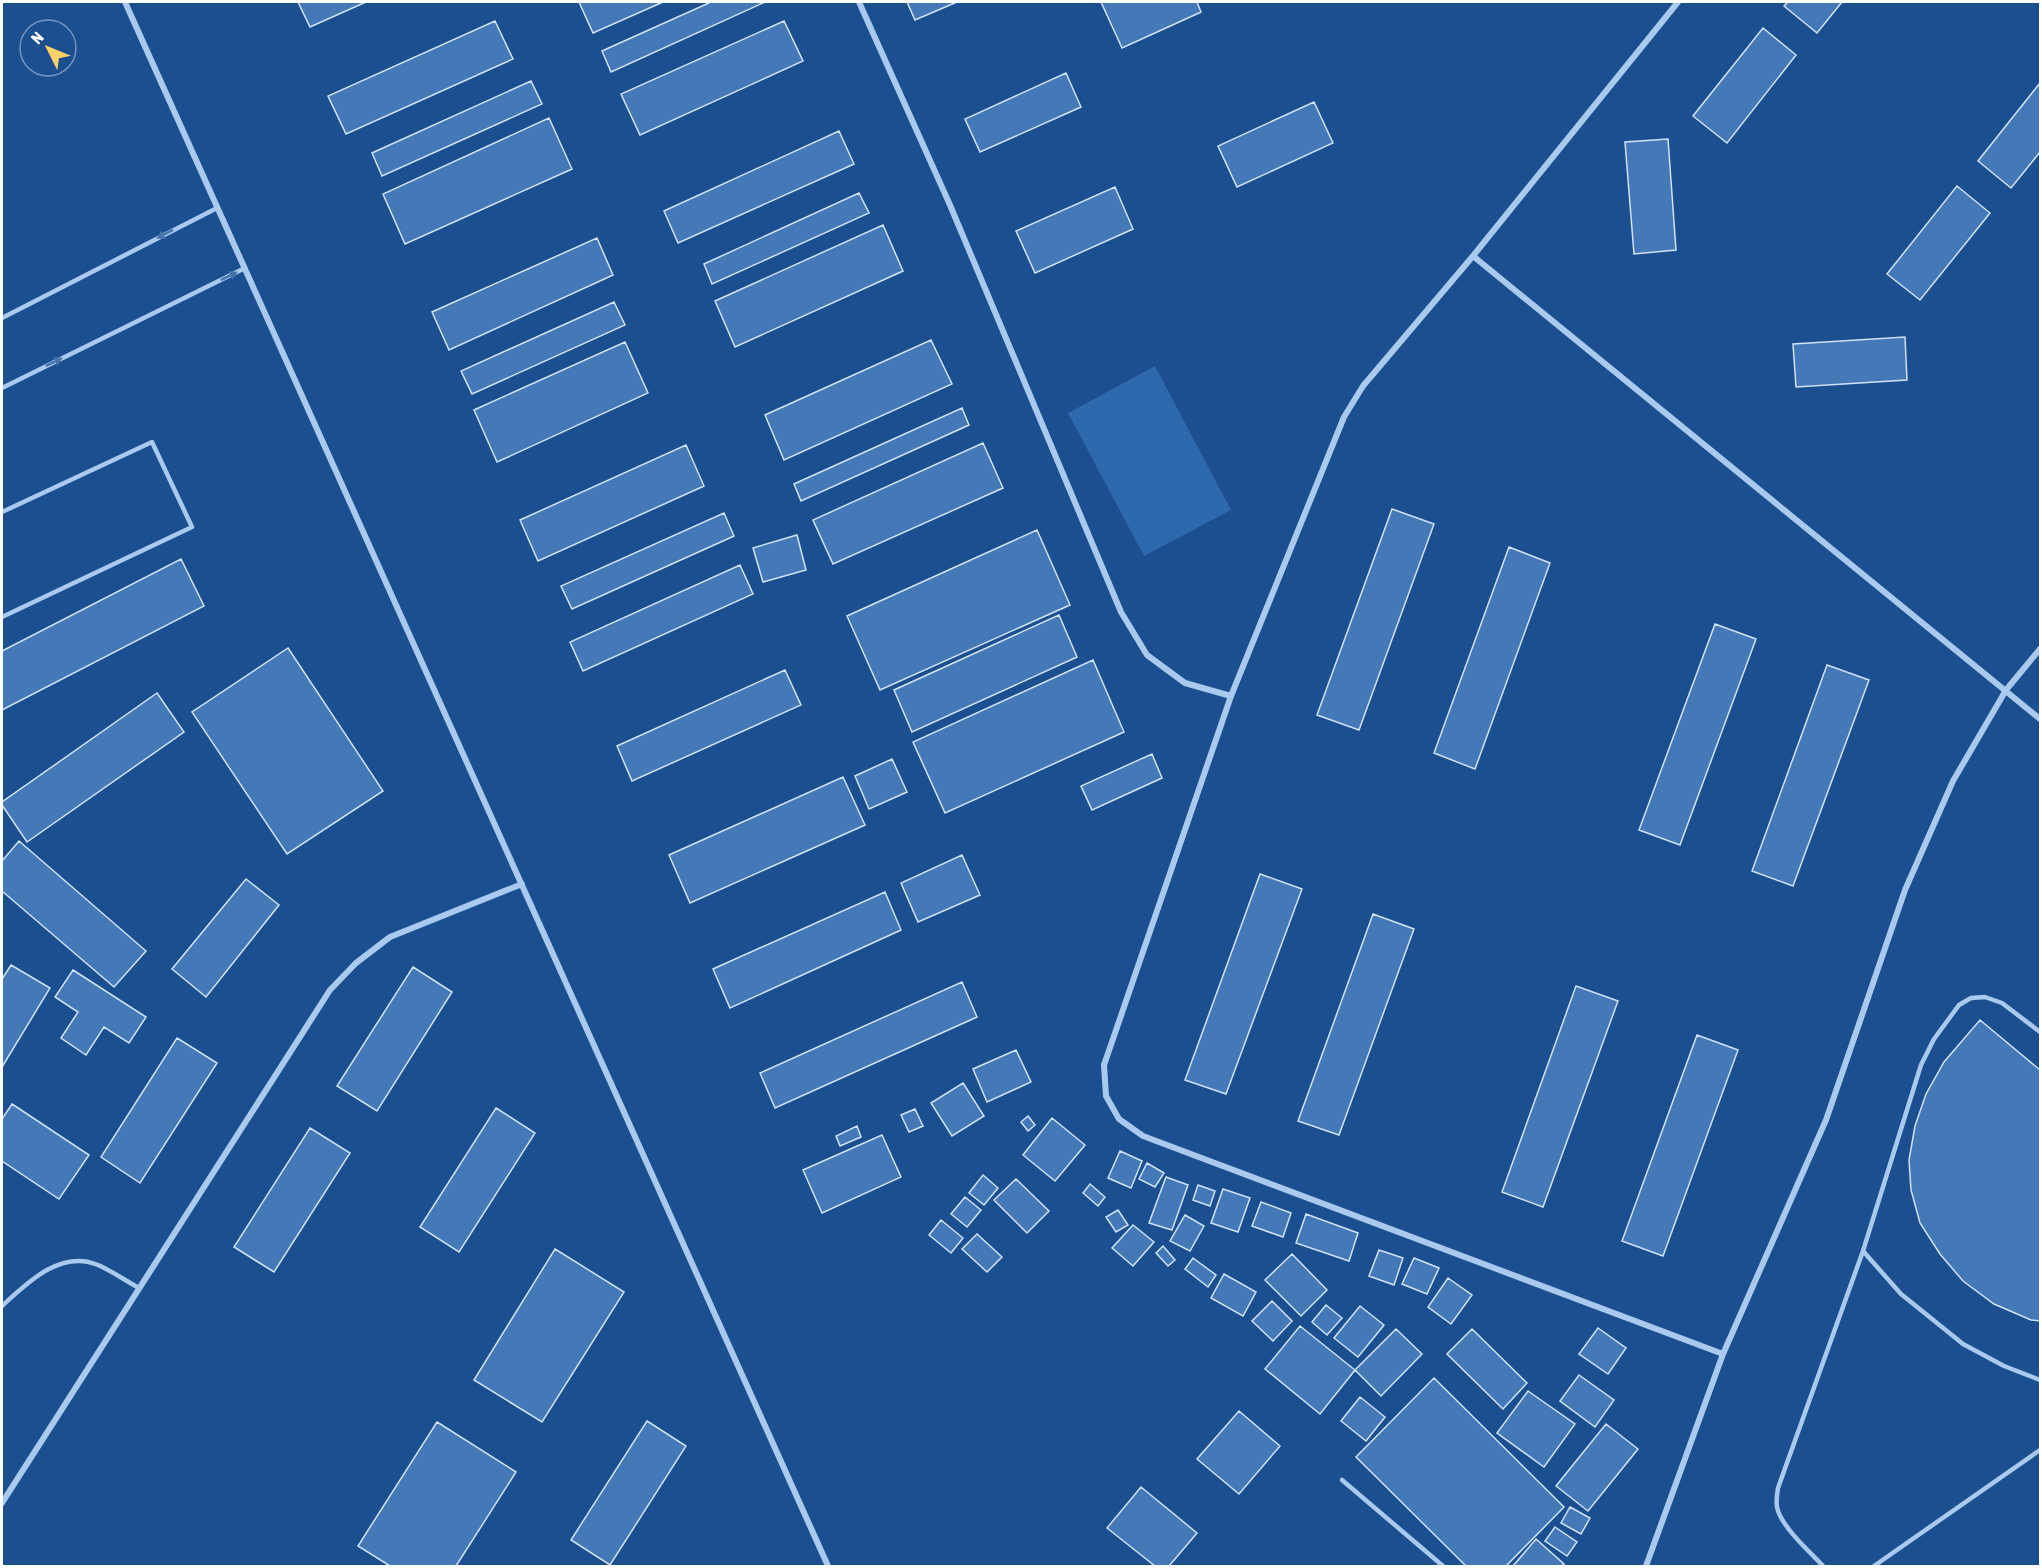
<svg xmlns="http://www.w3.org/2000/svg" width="2042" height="1568" font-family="'Asap Condensed',sans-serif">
<rect width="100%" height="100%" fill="#1b4f8f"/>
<!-- grass -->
<path fill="#2e69ad" d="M1155,366L1231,510L1144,556L1068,413Z"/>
<!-- building -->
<path fill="#4478b7" stroke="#cfe3fa" stroke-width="1.5" d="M298,2H366L310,27Z
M579,2H663L593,33Z
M711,2H765L611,72L602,51Z
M907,2H957L915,20Z
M1101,2H1197L1201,12L1122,48Z
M1788,2H1842L1817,33L1784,6Z
M495,21L513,59L346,134L328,96Z
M784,21L803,61L640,135L621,94Z
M1763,28L1796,55L1727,143L1693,116Z
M1066,73L1081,107L980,152L965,119Z
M531,81L542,104L382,176L372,153Z
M2040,83V152L2011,188L1978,161Z
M1314,102L1333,143L1237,187L1218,146Z
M549,118L572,169L405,244L383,194Z
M839,131L854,164L678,243L664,211Z
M1668,139L1676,250L1634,254L1625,142Z
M1957,186L1990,213L1920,300L1887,274Z
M1115,187L1133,229L1035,273L1016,231Z
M859,193L869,213L712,284L704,264Z
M883,225L903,271L735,347L715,301Z
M597,238L613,275L449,350L432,312Z
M614,302L625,325L472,394L461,371Z
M1905,337L1907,380L1796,387L1793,344Z
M931,340L952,384L784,460L765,415Z
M625,342L648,393L497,462L474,410Z
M962,408L969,425L801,501L794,484Z
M983,443L1003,488L833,564L813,520Z
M686,445L704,486L538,561L520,520Z
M1392,509L1434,524L1359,730L1317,715Z
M724,513L734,536L572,609L561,586Z
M1037,530L1070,605L880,690L847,616Z
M797,535L806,570L763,582L753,548Z
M1509,547L1550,563L1475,769L1434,753Z
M181,559L204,606L2,710V651Z
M740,565L753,594L583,671L570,642Z
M1059,615L1077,657L912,732L894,690Z
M1715,624L1756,639L1680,845L1639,830Z
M288,648L383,791L287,854L192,712Z
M1093,660L1124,732L945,813L913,742Z
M1827,665L1869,680L1793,886L1752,871Z
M785,670L801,705L632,781L617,746Z
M157,693L184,732L27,842L2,805V802Z
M1152,754L1162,778L1092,810L1081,786Z
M892,759L907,792L869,809L855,776Z
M843,777L865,825L690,903L669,855Z
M19,841L146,951L114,987L2,891V861Z
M962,855L980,895L918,922L901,883Z
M1260,874L1302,889L1226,1094L1185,1080Z
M246,879L279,905L206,997L172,969Z
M885,892L901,930L730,1008L713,969Z
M1373,914L1414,929L1339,1135L1298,1121Z
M11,965L50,988L2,1067V979Z
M413,967L452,992L377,1111L337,1086Z
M73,970L146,1017L129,1043L104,1027L86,1055L61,1038L78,1012L55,997Z
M962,982L977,1017L775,1108L760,1073Z
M1576,986L1618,1001L1543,1207L1502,1192Z
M1980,1020L2040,1070V1321L2031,1320L1994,1304L1963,1281L1940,1254L1920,1223L1911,1190L1909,1160L1915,1126L1926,1094L1944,1062Z
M1697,1035L1738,1050L1663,1256L1622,1241Z
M177,1038L217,1063L140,1183L101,1157Z
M1016,1050L1031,1082L987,1102L973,1069Z
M963,1083L984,1116L952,1136L931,1103Z
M12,1104L89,1155L59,1199L2,1161V1119Z
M496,1108L535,1133L459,1252L420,1227Z
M915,1109L923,1126L909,1132L901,1115Z
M1028,1116L1035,1125L1028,1131L1021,1122Z
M1052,1118L1085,1145L1055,1181L1023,1155Z
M857,1126L861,1137L840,1146L836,1136Z
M310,1128L350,1153L274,1272L234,1247Z
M882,1135L901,1177L822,1213L803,1170Z
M1120,1151L1142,1161L1131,1188L1108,1178Z
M1147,1163L1164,1173L1155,1187L1139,1179Z
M983,1175L998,1188L984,1205L969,1193Z
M1166,1177L1188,1185L1172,1230L1149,1223Z
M1016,1179L1049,1211L1027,1233L994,1200Z
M1090,1184L1105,1197L1098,1206L1083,1193Z
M1198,1185L1215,1191L1210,1206L1193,1200Z
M1223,1189L1250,1198L1238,1232L1211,1223Z
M965,1197L981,1210L967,1227L951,1214Z
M1261,1202L1291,1213L1283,1237L1252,1226Z
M1118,1210L1128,1225L1116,1232L1106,1217Z
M1306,1214L1358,1233L1349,1261L1296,1243Z
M1185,1215L1204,1226L1190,1251L1170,1241Z
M941,1220L963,1238L951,1253L929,1235Z
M1133,1225L1154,1242L1133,1266L1112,1248Z
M977,1234L1002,1257L987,1272L962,1249Z
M1163,1246L1175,1260L1168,1266L1156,1253Z
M555,1249L624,1292L542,1422L474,1380Z
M1379,1250L1403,1258L1394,1285L1369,1276Z
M1292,1254L1327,1290L1301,1316L1265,1280Z
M1193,1258L1216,1275L1208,1287L1185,1269Z
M1414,1258L1439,1268L1427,1294L1402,1284Z
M1224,1274L1256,1292L1243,1316L1211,1298Z
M1448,1278L1472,1295L1451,1324L1428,1307Z
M1272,1301L1292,1321L1273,1341L1252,1321Z
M1326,1305L1342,1318L1327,1335L1312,1322Z
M1360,1306L1384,1325L1358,1357L1334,1338Z
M1300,1326L1355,1370L1320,1414L1265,1369Z
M1598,1328L1626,1348L1608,1374L1579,1354Z
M1396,1329L1422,1354L1381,1396L1355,1370Z
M1472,1329L1527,1383L1503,1409L1447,1354Z
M1579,1375L1614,1400L1595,1427L1560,1401Z
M1434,1378L1564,1507L1506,1566H1466L1356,1457Z
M1528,1391L1575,1424L1544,1467L1497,1433Z
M1360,1397L1385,1417L1366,1441L1341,1421Z
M1239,1411L1280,1446L1239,1494L1197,1459Z
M647,1421L686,1446L610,1565L571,1540Z
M437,1422L516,1472L456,1566H390L358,1546Z
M1606,1424L1638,1449L1588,1511L1556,1486Z
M1141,1487L1197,1533L1169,1566H1155L1107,1528Z
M1570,1507L1590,1518L1581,1534L1561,1523Z
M1555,1527L1577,1542L1567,1556L1545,1541Z
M1536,1539L1564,1564L1561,1566H1513Z"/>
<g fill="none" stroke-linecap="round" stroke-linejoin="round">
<!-- service -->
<path stroke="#a9c9ee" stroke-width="4.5" d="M2,318L217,208
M2,388L245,268
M2,512L152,442L192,527L2,617
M1863,1251L1901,1294L1963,1344L2004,1366L2040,1380
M2,1306C27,1283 61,1249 98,1265C112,1271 126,1281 139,1288
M1342,1480L1443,1566
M1823,1566C1809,1551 1785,1530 1778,1511C1775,1503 1777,1496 1778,1488L1863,1251L1921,1065L1934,1039L1959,1005L1971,998L1985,997L2002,1003L2040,1032
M1874,1566L2040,1450"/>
<!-- minor -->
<path stroke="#a9c9ee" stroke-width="6" d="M125,2L828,1566
M859,2L950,205L1121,612L1147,655L1185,683L1231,696
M1678,2L1473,256L1363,386L1344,417L1231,696L1104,1065L1106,1096L1119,1119L1143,1136L1723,1354
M1473,256L2040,719
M2,1503L330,990L356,963L390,937L522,884
M1646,1566L1723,1354L1826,1120L1905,890L1953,781L2006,690L2040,649"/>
</g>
<!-- one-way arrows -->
<defs><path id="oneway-solid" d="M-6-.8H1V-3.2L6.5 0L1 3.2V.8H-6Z" transform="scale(1.5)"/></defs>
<g fill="#4674ac">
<use href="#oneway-solid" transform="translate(165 234) rotate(153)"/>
<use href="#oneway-solid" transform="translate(229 276) rotate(-26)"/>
<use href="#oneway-solid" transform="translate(54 362) rotate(-26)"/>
</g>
<!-- border -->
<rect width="2042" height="1568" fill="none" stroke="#ffffff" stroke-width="6"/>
<!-- north arrow -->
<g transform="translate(48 48) rotate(313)"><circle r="28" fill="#1b4f8f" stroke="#7695bc" stroke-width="1.5"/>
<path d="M0-4.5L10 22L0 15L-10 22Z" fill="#ffd166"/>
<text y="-9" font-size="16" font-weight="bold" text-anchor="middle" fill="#ffffff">N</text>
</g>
</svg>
